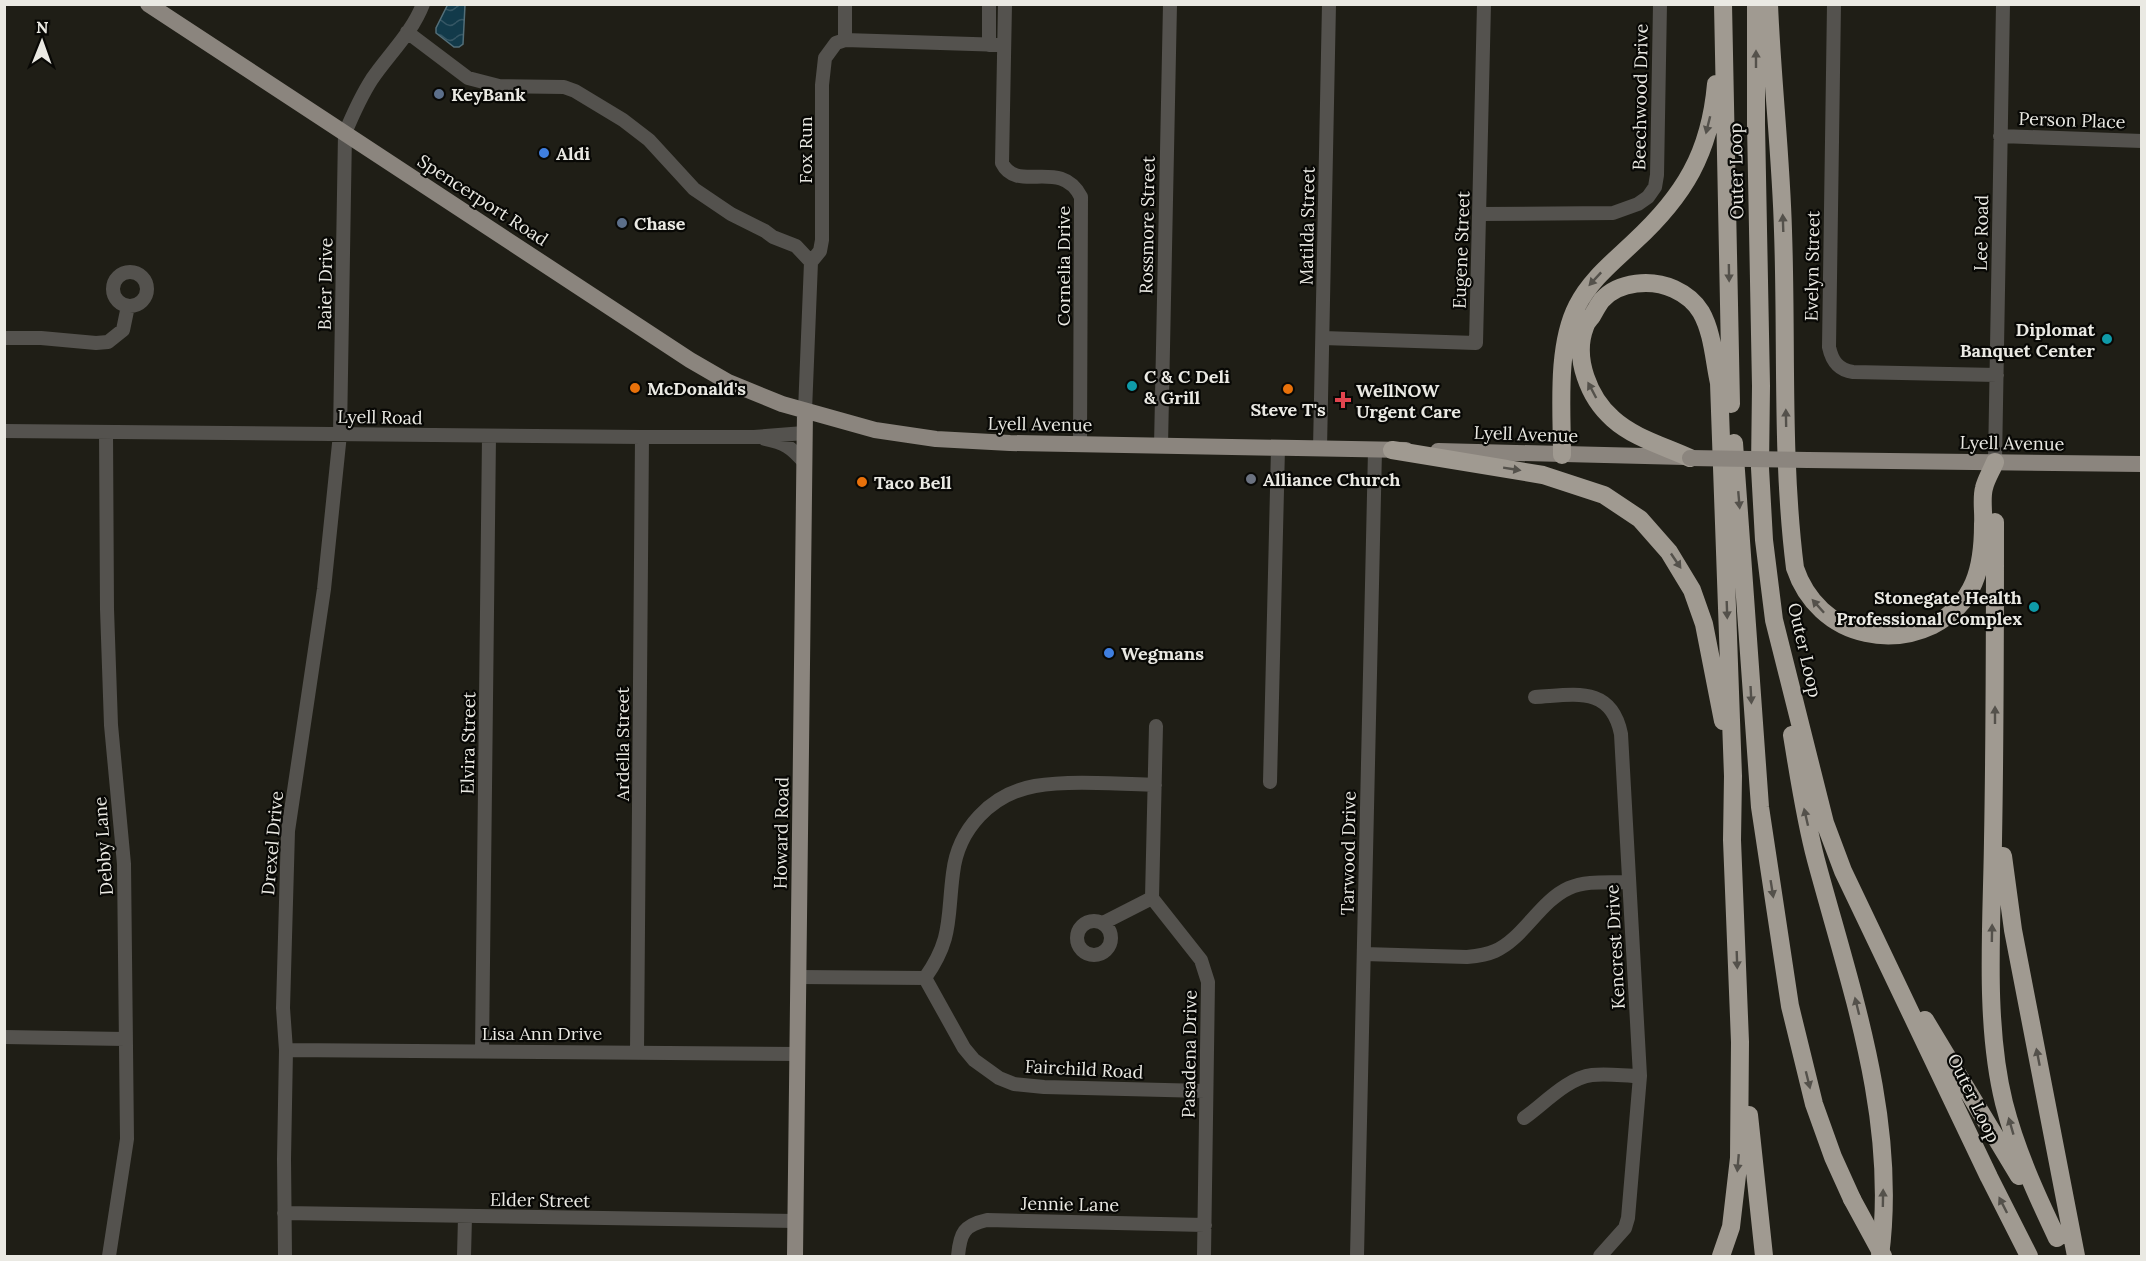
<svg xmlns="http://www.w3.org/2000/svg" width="2146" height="1261" font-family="Lora,serif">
<defs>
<pattern id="water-waves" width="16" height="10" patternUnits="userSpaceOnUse" patternTransform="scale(1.5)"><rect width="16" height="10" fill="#123a4a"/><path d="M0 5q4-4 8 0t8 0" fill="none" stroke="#355664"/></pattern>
</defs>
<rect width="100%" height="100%" fill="#1f1e16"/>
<!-- water -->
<path fill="url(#water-waves)" stroke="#536e78" stroke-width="1.5" d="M448,4L465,5L463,44L459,47H454L436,33V28Z"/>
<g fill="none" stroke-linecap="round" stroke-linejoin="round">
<!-- minor -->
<path stroke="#54524e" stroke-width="14" d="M1005,4L1002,163C1017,194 1061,157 1081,197L1080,444
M1834,4L1829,347C1832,361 1838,370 1853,372L1997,375
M407,32L468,78L499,86L564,87L575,91L623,120L649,140L694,189L731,214L765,231L773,237L796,246L811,262
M845,40V4
M989,45V4
M2000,136L2142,141
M1480,214L1613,213L1638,204L1648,197L1655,187L1657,175L1660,4
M113 289a17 17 0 1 1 34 0a17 17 0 1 1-34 0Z
M4,338H41L96,343L108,342L123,330L128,306
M1323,338L1476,343L1484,4
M805,411L811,262L820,251L822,240V85L825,58L836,43L845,40L1004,45
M4,431L642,437H754L804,433
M106,432L107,609L111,725L124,864L127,1139L109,1256
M765,439C785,443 791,447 804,462
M1161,446L1170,4
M1320,449L1329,4
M1995,462L2003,4
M1535,697C1574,695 1611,685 1621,734L1640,1076L1628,1218L1625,1228L1600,1256
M1156,726L1152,898L1201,960L1208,982L1204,1256
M1270,782L1278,448
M1077 938a17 17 0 1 1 34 0a17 17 0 1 1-34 0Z
M1103,923L1152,898
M1364,954L1467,957C1477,956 1486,955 1495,951C1523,939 1540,901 1569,888C1587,880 1610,883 1629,882
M799,977L925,978L964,1048L974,1060L999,1078L1014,1084L1044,1087L1205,1091
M925,978C953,938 947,919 953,873C958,829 991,794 1035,786C1070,780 1119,784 1155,785
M4,1037L125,1039
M286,1050L798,1054
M482,1051L489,436
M637,1052L642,437
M1524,1118C1544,1104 1567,1078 1592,1075C1607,1073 1625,1076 1640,1076
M284,1213L796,1221
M285,1256L284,1159L286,1050L283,1008L288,831L324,589L340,434L345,133C353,114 361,96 372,79C389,54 412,33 423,4
M464,1256L465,1217
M958,1256C960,1233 964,1225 987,1220L1205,1225
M1357,1256L1375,450"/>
<!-- major -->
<path stroke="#8b857e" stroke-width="16" d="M148,4L690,360L728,382L782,404L875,430L936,439L1010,443L1406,450
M1438,451L1685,457
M1808,460L2142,464
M795,1256L805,411"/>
<!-- highway -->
<path stroke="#a09a91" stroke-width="18" d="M1723,4L1731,404
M1756,4V124L1761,386L1760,468L1764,540L1774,620L1825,823L1843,871L1989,1177L2029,1256
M1769,4C1772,80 1781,156 1783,231C1787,343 1781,457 1795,568C1806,601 1832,626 1866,633C1889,638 1912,635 1933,625C1975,603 1983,568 1983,524C1984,513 1981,499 1984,488C1986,479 1992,470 1995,462
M1734,443L1760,807L1790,1006L1814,1104L1833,1157L1852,1199
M1392,450L1543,475L1604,495L1640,519L1669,552L1692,590L1704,624L1723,721
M1562,455C1562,411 1556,347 1577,306C1590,280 1613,262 1634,242C1684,196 1710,153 1716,84
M1690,458C1664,446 1634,438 1613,419C1589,398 1573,358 1585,327C1586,323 1590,319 1592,316C1595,311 1598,305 1602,300C1619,281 1652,279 1674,289C1685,294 1695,302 1701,312C1713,333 1714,361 1719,383L1733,776L1732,840L1740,1042L1739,1158L1731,1227L1721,1256
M1995,522C1995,628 1995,734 1993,840C1992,924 1984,1022 2004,1103C2016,1150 2036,1194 2057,1238
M1792,735C1799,777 1805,819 1816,860C1851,990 1898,1120 1880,1256
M2003,856L2013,930L2076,1256
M1925,1020L2019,1176
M1749,1115L1764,1256"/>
<!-- major-bridge -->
<path stroke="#8b857e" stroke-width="16" d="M1690,458L1808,460"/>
<!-- highway-bridge -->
<path stroke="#a09a91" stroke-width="18" d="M1852,1199L1883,1256"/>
</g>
<!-- one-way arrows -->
<defs><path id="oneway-solid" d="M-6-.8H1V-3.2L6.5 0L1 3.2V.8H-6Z" transform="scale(1.5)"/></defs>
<g fill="#54514b">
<use href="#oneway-solid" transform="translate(1756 59) rotate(-90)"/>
<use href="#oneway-solid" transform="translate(1708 125) rotate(104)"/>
<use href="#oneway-solid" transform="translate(1783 223) rotate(-92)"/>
<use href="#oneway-solid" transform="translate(1729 273) rotate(89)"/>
<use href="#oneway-solid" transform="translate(1595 279) rotate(133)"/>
<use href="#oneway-solid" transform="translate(1592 390) rotate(-118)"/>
<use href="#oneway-solid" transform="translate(1786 418) rotate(-91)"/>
<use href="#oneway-solid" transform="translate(1512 469) rotate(9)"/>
<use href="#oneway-solid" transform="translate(1739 500) rotate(85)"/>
<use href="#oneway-solid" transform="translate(1676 561) rotate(56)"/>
<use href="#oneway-solid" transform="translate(1818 606) rotate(-132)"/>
<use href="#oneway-solid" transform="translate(1727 610) rotate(88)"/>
<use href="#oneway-solid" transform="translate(1751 695) rotate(87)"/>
<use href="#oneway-solid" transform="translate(1995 715) rotate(-90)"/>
<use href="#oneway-solid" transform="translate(1806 817) rotate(-103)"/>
<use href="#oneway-solid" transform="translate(1772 889) rotate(81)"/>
<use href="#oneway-solid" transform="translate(1992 933) rotate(-89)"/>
<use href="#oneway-solid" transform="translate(1737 960) rotate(88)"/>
<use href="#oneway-solid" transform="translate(1857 1006) rotate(-104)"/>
<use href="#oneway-solid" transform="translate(2038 1057) rotate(-101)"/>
<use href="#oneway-solid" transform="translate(1808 1080) rotate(76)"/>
<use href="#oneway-solid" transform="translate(2011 1126) rotate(-106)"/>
<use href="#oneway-solid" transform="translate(1738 1163) rotate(95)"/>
<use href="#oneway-solid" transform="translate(1883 1198) rotate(-89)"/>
<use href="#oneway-solid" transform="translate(2003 1205) rotate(-117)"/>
</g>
<!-- markers -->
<g fill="#5c6f8a" stroke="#080805" stroke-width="2">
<circle cx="439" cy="94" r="6"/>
<circle cx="622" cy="223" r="6"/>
</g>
<g fill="#3f7fe0" stroke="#080805" stroke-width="2">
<circle cx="544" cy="153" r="6"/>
<circle cx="1109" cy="653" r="6"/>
</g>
<g fill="#0f9aa8" stroke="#080805" stroke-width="2">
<circle cx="2107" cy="339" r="6"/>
<circle cx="1132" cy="386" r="6"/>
<circle cx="2034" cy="607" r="6"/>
</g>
<g fill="#e8710a" stroke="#080805" stroke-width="2">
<circle cx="635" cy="388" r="6"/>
<circle cx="1288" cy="389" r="6"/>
<circle cx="862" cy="482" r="6"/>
</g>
<path fill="#e0444e" stroke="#080805" stroke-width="2" d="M1340 391h6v6h6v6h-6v6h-6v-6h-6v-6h6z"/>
<circle fill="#6b7280" stroke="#080805" stroke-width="2" cx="1251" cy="479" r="6"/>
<g text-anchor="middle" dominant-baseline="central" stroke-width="4.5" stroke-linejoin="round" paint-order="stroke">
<!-- poi labels -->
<g font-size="18" font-weight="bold" fill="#eae9e3" stroke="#080805" text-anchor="start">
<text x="451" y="94">KeyBank</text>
<text x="556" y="153">Aldi</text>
<text x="634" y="223">Chase</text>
<text x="2095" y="329" text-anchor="end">Diplomat<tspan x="2095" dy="21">Banquet Center</tspan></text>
<text x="1144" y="376">C &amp; C Deli<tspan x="1144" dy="21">&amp; Grill</tspan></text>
<text x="647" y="388">McDonald's</text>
<text x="1356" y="390">WellNOW<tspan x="1356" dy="21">Urgent Care</tspan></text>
<text x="1288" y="409" text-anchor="middle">Steve T's</text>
<text x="1263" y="479">Alliance Church</text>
<text x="874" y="482">Taco Bell</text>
<text x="2022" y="597" text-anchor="end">Stonegate Health<tspan x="2022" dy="21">Professional Complex</tspan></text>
<text x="1121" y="653">Wegmans</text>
</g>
<!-- street labels -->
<g font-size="18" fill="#eae9e3" stroke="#080805">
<text transform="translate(1640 97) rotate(-89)">Beechwood Drive</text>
<text transform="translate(2072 120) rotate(2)">Person Place</text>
<text transform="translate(805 150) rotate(-90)">Fox Run</text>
<text transform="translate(1736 171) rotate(-91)">Outer Loop</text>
<text transform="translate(483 200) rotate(33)">Spencerport Road</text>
<text transform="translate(1147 225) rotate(-89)">Rossmore Street</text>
<text transform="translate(1307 226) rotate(-89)">Matilda Street</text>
<text transform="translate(1981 233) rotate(-89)">Lee Road</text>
<text transform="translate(1461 250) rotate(-88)">Eugene Street</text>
<text transform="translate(1063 266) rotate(-90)">Cornelia Drive</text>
<text transform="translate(1812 266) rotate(-89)">Evelyn Street</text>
<text transform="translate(325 284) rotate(-89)">Baier Drive</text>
<text transform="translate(380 417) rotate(1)">Lyell Road</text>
<text transform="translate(1040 424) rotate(1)">Lyell Avenue</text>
<text transform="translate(1526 434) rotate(2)">Lyell Avenue</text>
<text transform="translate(2012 443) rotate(1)">Lyell Avenue</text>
<text transform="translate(1805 650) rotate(77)">Outer Loop</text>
<text transform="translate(468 743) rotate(-89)">Elvira Street</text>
<text transform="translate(622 744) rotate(-90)">Ardella Street</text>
<text transform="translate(781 833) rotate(-89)">Howard Road</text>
<text transform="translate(272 843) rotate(-85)">Drexel Drive</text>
<text transform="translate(103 846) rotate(-94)">Debby Lane</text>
<text transform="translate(1348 853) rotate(-89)">Tarwood Drive</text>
<text transform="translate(1615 947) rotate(-93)">Kencrest Drive</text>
<text x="542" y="1033">Lisa Ann Drive</text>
<text transform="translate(1189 1054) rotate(-89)">Pasadena Drive</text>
<text transform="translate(1084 1069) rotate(3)">Fairchild Road</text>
<text transform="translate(1974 1098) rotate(64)">Outer Loop</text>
<text transform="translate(540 1200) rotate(1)">Elder Street</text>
<text transform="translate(1070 1204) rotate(1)">Jennie Lane</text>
</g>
</g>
<!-- border -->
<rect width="2146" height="1261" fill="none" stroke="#eae9e3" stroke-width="12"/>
<!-- north arrow -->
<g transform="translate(42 42) rotate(1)" stroke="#080805" stroke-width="4.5" paint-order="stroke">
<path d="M0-4.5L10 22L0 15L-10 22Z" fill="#eae9e3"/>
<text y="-9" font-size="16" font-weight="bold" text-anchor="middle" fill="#eae9e3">N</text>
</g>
</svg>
